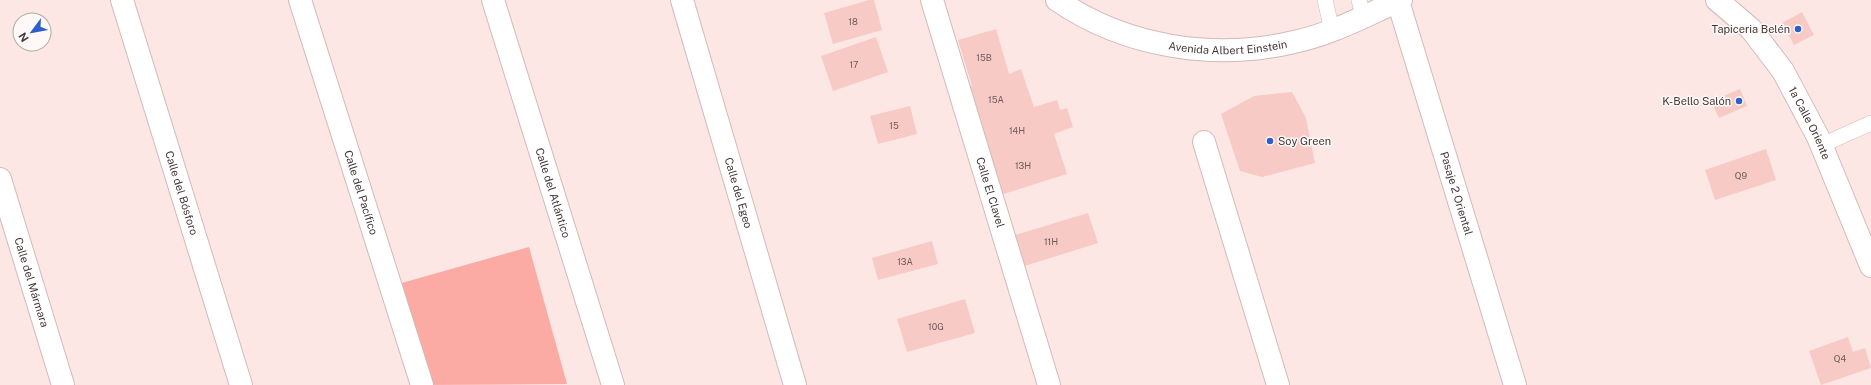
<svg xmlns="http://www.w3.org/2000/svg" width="1871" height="385" font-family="'Public Sans',sans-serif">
<rect width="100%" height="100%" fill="#fce7e5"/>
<!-- green -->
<path fill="#fbaba3" d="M529,247L567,384L421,385L391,286Z"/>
<!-- building -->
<path fill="#f7cac5" d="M869,0H874L882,30L833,44L824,13Z
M1802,12L1814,35L1794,45L1782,23Z
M996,29L1009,74L1021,69L1034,107L1057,100L1060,110L1067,108L1073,127L1054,134L1067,174L991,198L959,90L972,86L958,40Z
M876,37L888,72L833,91L821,56Z
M1740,89L1747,106L1719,118L1711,101Z
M1292,92L1306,118L1315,163L1262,177L1240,171L1221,114L1254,96Z
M910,106L917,134L878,144L870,116Z
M1766,149L1776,180L1715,200L1705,170Z
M1088,213L1098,243L1015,269L1005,238Z
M932,241L938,264L878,280L872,258Z
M965,299L975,333L907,352L897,319Z
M1848,337L1853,352L1865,348L1871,368L1821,385L1809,351Z"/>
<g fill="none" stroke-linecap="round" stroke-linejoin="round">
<!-- service casing -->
<g stroke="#d3bab7" stroke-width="16">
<path id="service" d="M1325,0L1332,30
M1359,0L1363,16
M1822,145L1871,123"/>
</g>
<!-- minor casing -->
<g stroke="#d3bab7" stroke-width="24">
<g id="minor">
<path id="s1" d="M122,0L241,385"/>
<path id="s2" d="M300,0L422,385"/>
<path id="s3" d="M493,0L613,385"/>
<path id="s4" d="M682,0L795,385"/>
<path id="s5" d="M932,0L1049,385"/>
<path id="s6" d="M1398,1L1515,385"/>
<path d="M1204,142L1278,385"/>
<path id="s7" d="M0,179L63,385"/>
</g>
</g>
<!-- tertiary casing -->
<g stroke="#d3bab7" stroke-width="24">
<g id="tertiary">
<path id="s8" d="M1057,0C1125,47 1214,61 1294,42C1332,34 1366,15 1401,0"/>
</g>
</g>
<!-- secondary casing -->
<g stroke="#d3bab7" stroke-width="24">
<g id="secondary">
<path id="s9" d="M1717,0L1751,29L1783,71L1818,137L1871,266"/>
</g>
</g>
<!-- service -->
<use href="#service" stroke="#fff" stroke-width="15"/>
<!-- minor -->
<use href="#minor" stroke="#fff" stroke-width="22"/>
<!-- tertiary -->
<use href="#tertiary" stroke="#fff" stroke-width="22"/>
<!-- secondary -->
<use href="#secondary" stroke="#fff" stroke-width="22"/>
</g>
<!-- markers -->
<g fill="#2c5ecc" stroke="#fef9f8" stroke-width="1.5">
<circle cx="1798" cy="29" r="4"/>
<circle cx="1739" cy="101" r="4"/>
<circle cx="1270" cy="141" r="4"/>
</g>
<g text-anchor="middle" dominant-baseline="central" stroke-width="3" stroke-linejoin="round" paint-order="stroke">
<!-- number labels -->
<g font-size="9" fill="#6e5c5a">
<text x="853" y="21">18</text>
<text x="984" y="57">15B</text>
<text x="854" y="64">17</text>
<text x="996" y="99">15A</text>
<text x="894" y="125">15</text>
<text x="1017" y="130">14H</text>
<text x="1023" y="165">13H</text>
<text x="1741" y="175">Q9</text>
<text x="1051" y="241">11H</text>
<text x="905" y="261">13A</text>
<text x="936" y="326">10G</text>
<text x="1840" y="358">Q4</text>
</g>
<!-- poi labels -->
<g font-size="11" fill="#413736" stroke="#fef9f8" text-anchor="end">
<text x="1790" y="29">Tapiceria Belén</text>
<text x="1731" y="101">K-Bello Salón</text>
<text x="1278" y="141" text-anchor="start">Soy Green</text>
</g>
<!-- street labels -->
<g font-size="11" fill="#413736" stroke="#fef9f8">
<text stroke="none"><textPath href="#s8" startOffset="181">Avenida Albert Einstein</textPath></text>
<text stroke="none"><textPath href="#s9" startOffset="156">1a Calle Oriente</textPath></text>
<text stroke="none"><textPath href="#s1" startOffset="202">Calle del Bósforo</textPath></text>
<text stroke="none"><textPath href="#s2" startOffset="202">Calle del Pacífico</textPath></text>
<text stroke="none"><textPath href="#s3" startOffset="202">Calle del Atlántico</textPath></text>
<text stroke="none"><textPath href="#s4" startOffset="201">Calle del Egeo</textPath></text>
<text stroke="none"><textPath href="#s5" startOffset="201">Calle El Clavel</textPath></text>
<text stroke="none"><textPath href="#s6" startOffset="201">Pasaje 2 Oriental</textPath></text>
<text stroke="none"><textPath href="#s7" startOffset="108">Calle del Mármara</textPath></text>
</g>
</g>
<!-- north arrow -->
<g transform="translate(32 32) rotate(238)"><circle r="19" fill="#fef9f8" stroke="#b2abaa"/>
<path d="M0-3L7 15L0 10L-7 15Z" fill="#2c5ecc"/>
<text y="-6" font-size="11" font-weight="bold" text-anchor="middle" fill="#413736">N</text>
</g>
</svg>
